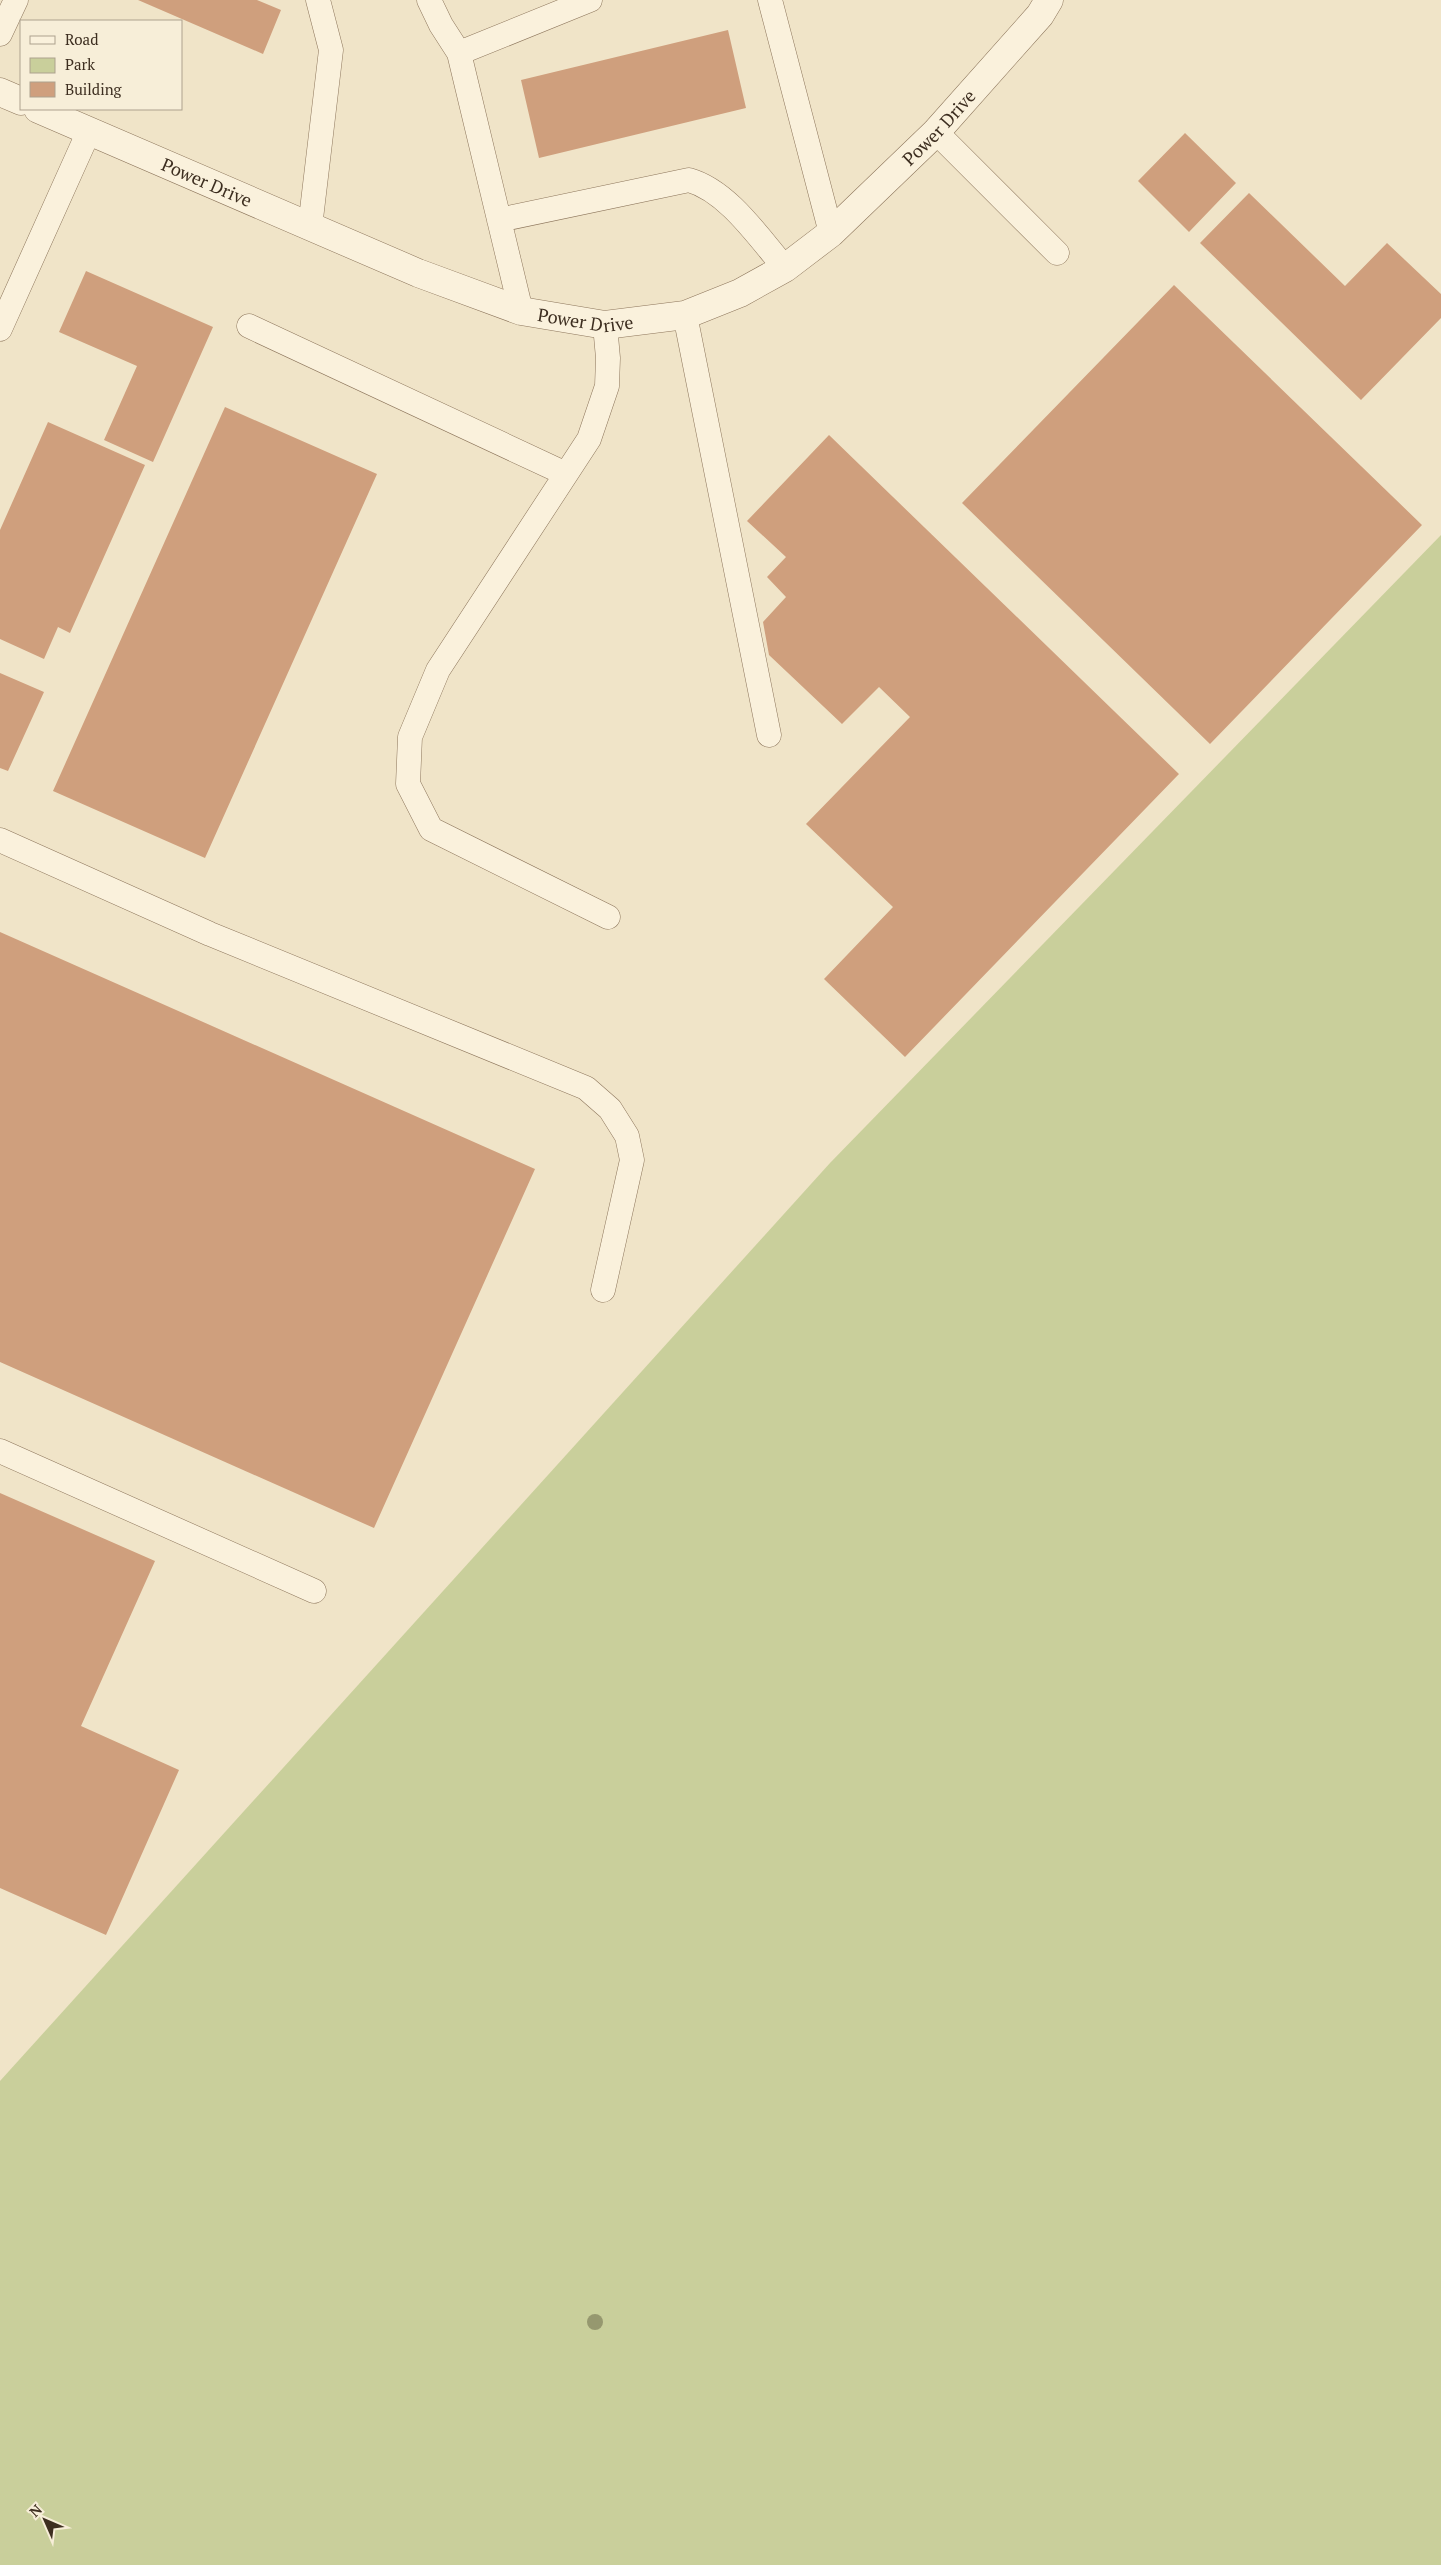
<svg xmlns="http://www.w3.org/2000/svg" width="1441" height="2565" font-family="'PT Serif',serif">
<rect width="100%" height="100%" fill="#f0e4c8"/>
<!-- green -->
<path fill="#c9cf9b" d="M1441,535V2565H0V2081L830,1163Z"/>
<!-- building -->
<path fill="#cf9f7d" d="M138,0H257L281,10L263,54Z
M728,30L746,108L539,158L521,80Z
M1185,133L1236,183L1189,232L1138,181Z
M1249,193L1345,286L1387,243L1441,294V318L1361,400L1200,243Z
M86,271L213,327L153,462L104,440L137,366L59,332Z
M1174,285L1422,525L1210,744L962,503Z
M225,407L377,474L205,858L53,791Z
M48,422L145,465L70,633L58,627L44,659L0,639V530Z
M829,435L1179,774L905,1057L824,979L893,907L806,824L910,717L879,687L842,724L769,655L763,622L786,597L767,577L786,557L747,521Z
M0,673L44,692L8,771L0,768Z
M0,932L535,1169L374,1528L0,1362Z
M0,1493L155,1561L81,1726L179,1770L106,1935L0,1888Z"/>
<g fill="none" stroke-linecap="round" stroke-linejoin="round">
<!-- service casing -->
<g stroke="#8d765c" stroke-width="25">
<path id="service" d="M429,0L441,25L459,53L521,311
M770,0L831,233
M0,34L16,0
M459,53L590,0
M936,132L1057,253
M499,220L689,180C728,191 759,238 785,268
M310,227L331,50L318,0
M685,315L769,735
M605,325L608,358L607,386L589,439L438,670L410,737L408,784L431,829L608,917
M249,326L566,474
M0,329L89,131
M0,840L210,934L586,1088L610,1109L627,1136L632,1160L603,1290
M0,1451L314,1591"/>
</g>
<!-- minor casing -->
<g stroke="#8d765c" stroke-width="29">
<g id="minor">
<path d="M0,92L21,101"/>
<path id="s1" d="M38,109L418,273L521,311L605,325L685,315L740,293L785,268L831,233L936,132L1040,15L1049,0"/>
</g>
</g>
<!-- service -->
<use href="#service" stroke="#faf1dc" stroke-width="24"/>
<!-- minor -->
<use href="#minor" stroke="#faf1dc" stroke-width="28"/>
</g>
<!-- trees -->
<circle fill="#96986f" cx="595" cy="2322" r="8"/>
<g text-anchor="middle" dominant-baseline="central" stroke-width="4" stroke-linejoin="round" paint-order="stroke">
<!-- street labels -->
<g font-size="18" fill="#3d2e20" stroke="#f7eed8">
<text stroke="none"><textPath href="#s1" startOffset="1009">Power Drive</textPath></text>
<text stroke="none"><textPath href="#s1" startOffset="184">Power Drive</textPath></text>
<text stroke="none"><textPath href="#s1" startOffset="589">Power Drive</textPath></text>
</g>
</g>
<!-- legend -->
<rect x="20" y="20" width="162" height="90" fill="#f7eed8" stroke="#ada18e"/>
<rect x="30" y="36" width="25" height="8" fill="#faf1dc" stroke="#ada18e"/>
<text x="65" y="45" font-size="15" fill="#3d2e20">Road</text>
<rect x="30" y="58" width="25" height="15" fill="#c9cf9b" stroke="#ada18e"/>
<text x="65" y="70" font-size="15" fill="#3d2e20">Park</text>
<rect x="30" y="82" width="25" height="15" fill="#cf9f7d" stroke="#ada18e"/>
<text x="65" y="95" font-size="15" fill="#3d2e20">Building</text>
<!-- north arrow -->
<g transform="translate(45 2520) rotate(315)" stroke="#f7eed8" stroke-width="4" paint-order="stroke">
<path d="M0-4L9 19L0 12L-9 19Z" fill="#3d2e20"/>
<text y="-8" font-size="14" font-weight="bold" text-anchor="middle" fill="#3d2e20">N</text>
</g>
</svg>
